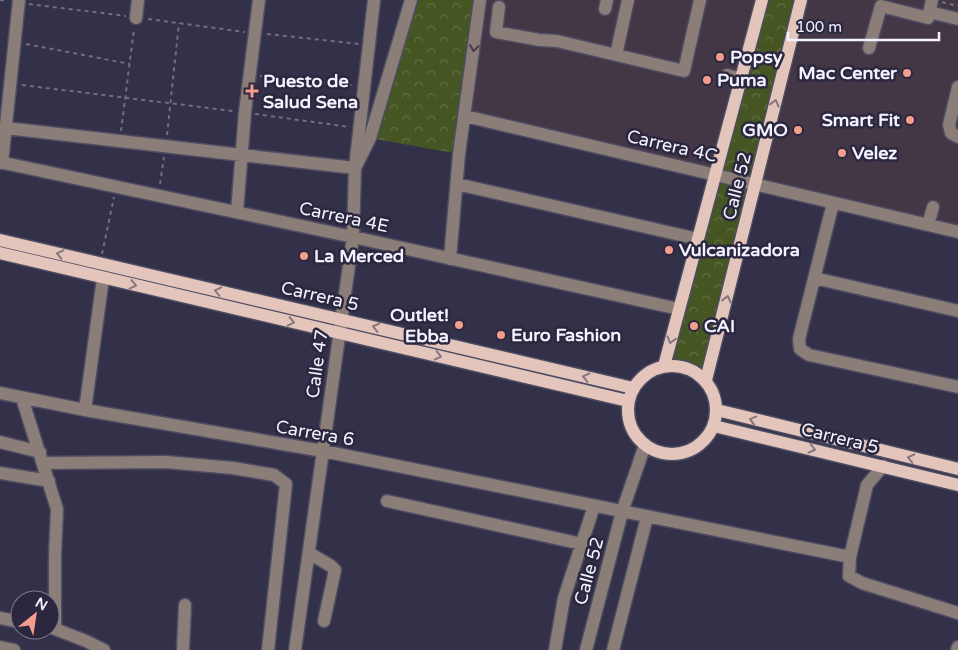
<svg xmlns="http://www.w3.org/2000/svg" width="958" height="650" font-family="'Varela Round',sans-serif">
<defs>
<pattern id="park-crowns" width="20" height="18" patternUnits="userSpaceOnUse" patternTransform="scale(1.25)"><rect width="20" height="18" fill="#465623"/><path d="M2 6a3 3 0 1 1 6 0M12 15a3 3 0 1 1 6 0" fill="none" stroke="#616f44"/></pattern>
</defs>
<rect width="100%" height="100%" fill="#333149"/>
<!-- commercial -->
<path fill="#433746" d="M480,0H762L715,175L465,116Z
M801,0H958V232L756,184Z"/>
<!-- park -->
<path fill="url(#park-crowns)" d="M411,0H480L459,154L370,138Z
M762,0H801L706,380C693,369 681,365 664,366Z"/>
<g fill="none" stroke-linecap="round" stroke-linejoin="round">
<!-- minor casing -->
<g stroke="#4e4c62" stroke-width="15">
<path id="minor" d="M499,7L496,32L539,40L557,41L684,71L700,0
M605,9L607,0
M929,12L958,19
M136,18L138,0
M869,48L881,6L928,18L932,0
M616,55L628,0
M727,75L741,79
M958,87L949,125L951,133L958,137
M465,116L958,232
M6,128L355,168
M356,159L374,0
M0,162L353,237L679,309
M2,163L19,0
M457,184L698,239
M833,203L799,339L800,349L809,355L958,387
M237,212L245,112L259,0
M928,225L933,207
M450,259L459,154L480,0
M814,278L958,311
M0,393L85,410L323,451L850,557
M22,398L57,509L55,555V629L86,641L104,650
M85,410L103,278
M0,442L40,452
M44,463L166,462L233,468L274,475L286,484L268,650
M883,466L867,485L850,557L849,576L862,583L958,613
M0,473L49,481
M387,501L582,544
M309,553L331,566L335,570L324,621
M0,618L20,622
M0,647L14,650
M183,650L185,605
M295,650L353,237L355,168L370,138L411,0
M555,650L564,598L594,506
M586,650L622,512L645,445
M613,650L647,517
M957,650L958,647"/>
</g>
<!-- major casing -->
<g stroke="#4e4c62" stroke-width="15">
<path id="major" d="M0,240L633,388
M0,253L628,401
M628 410a44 44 0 1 1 88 0a44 44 0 1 1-88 0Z
M664,366L762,0
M706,380L801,0
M717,410L958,469
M714,426L958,485"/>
</g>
<!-- path -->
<path stroke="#706e83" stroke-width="2" stroke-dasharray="4 4" stroke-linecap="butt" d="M0,0L7,1
M942,2L958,6
M29,4L126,16
M148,19L245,32
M267,34L359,44
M26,44L130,64
M260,76L352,85
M22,85L233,111
M255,114L350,127
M121,131L134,29
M167,135L179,23
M160,184L164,157
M102,254L114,197"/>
<!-- minor -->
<use href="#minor" stroke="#8b7d78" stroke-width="12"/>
<!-- major -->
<use href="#major" stroke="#e3c5bc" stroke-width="12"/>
</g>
<!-- one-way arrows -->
<defs><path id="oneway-chevron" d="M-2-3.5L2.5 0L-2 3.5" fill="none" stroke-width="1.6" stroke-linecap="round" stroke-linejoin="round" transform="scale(1.25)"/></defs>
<use stroke="#423c4c" href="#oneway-chevron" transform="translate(474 48) rotate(97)"/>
<g stroke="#86767d">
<use href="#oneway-chevron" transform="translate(775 103) rotate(-76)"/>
<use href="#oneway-chevron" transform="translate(60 254) rotate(-167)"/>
<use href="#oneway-chevron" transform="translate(133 285) rotate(13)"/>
<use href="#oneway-chevron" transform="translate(218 291) rotate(-167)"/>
<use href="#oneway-chevron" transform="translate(727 299) rotate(-76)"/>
<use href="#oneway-chevron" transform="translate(291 322) rotate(13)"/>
<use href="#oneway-chevron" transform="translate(376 327) rotate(-167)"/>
<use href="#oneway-chevron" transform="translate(671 340) rotate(105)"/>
<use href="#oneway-chevron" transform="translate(438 356) rotate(13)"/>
<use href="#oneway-chevron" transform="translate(586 377) rotate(-167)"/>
<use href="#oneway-chevron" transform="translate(753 420) rotate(-165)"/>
<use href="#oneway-chevron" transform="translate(812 449) rotate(14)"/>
<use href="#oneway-chevron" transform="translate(911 458) rotate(-167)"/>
</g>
<!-- markers -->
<g fill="#f49d8d" stroke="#2a273e" stroke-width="2">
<circle cx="720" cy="57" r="5"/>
<circle cx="907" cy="73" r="5"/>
<circle cx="707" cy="80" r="5"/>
<path d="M249.5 83.5h5v5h5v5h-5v5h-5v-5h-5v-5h5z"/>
<circle cx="910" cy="120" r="5"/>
<circle cx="798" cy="130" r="5"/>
<circle cx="842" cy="153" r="5"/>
<circle cx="669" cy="250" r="5"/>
<circle cx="304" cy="256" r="5"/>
<circle cx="459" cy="325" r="5"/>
<circle cx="694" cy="326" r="5"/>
<circle cx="501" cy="335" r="5"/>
</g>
<g text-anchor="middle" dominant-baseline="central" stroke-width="5" stroke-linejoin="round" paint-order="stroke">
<!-- poi labels -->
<g font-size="18" font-weight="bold" fill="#f3f2ff" stroke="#2a273e" text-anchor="start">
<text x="730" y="57">Popsy</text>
<text x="897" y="73" text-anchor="end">Mac Center</text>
<text x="717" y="80">Puma</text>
<text x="263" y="81">Puesto de<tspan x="263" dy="21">Salud Sena</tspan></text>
<text x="900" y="120" text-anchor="end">Smart Fit</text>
<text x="788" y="130" text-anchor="end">GMO</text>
<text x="852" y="153">Velez</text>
<text x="679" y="250">Vulcanizadora</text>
<text x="314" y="256">La Merced</text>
<text x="449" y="315" text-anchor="end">Outlet!<tspan x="449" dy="21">Ebba</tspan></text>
<text x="704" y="326">CAI</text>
<text x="511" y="335">Euro Fashion</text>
</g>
<!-- street labels -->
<g font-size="18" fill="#f3f2ff" stroke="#2a273e">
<text transform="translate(672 146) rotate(13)">Carrera 4C</text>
<text transform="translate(737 186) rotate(-76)">Calle 52</text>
<text transform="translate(344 217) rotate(12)">Carrera 4E</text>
<text transform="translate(320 296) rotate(13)">Carrera 5</text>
<text transform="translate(317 364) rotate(-82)">Calle 47</text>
<text transform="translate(315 433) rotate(10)">Carrera 6</text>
<text transform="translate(840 438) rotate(14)">Carrera 5</text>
<text transform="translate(589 571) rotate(-75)">Calle 52</text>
</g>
</g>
<!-- north arrow -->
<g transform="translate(35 615) rotate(30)"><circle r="24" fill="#2a273e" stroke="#7a788b"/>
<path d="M0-4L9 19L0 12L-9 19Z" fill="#f49d8d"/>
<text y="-8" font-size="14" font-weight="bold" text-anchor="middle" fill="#f3f2ff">N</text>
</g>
<!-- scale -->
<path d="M788 32v8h151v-8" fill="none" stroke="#f3f2ff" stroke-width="2.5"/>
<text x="796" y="32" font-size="15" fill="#f3f2ff" stroke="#2a273e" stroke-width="4" paint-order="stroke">100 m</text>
</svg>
